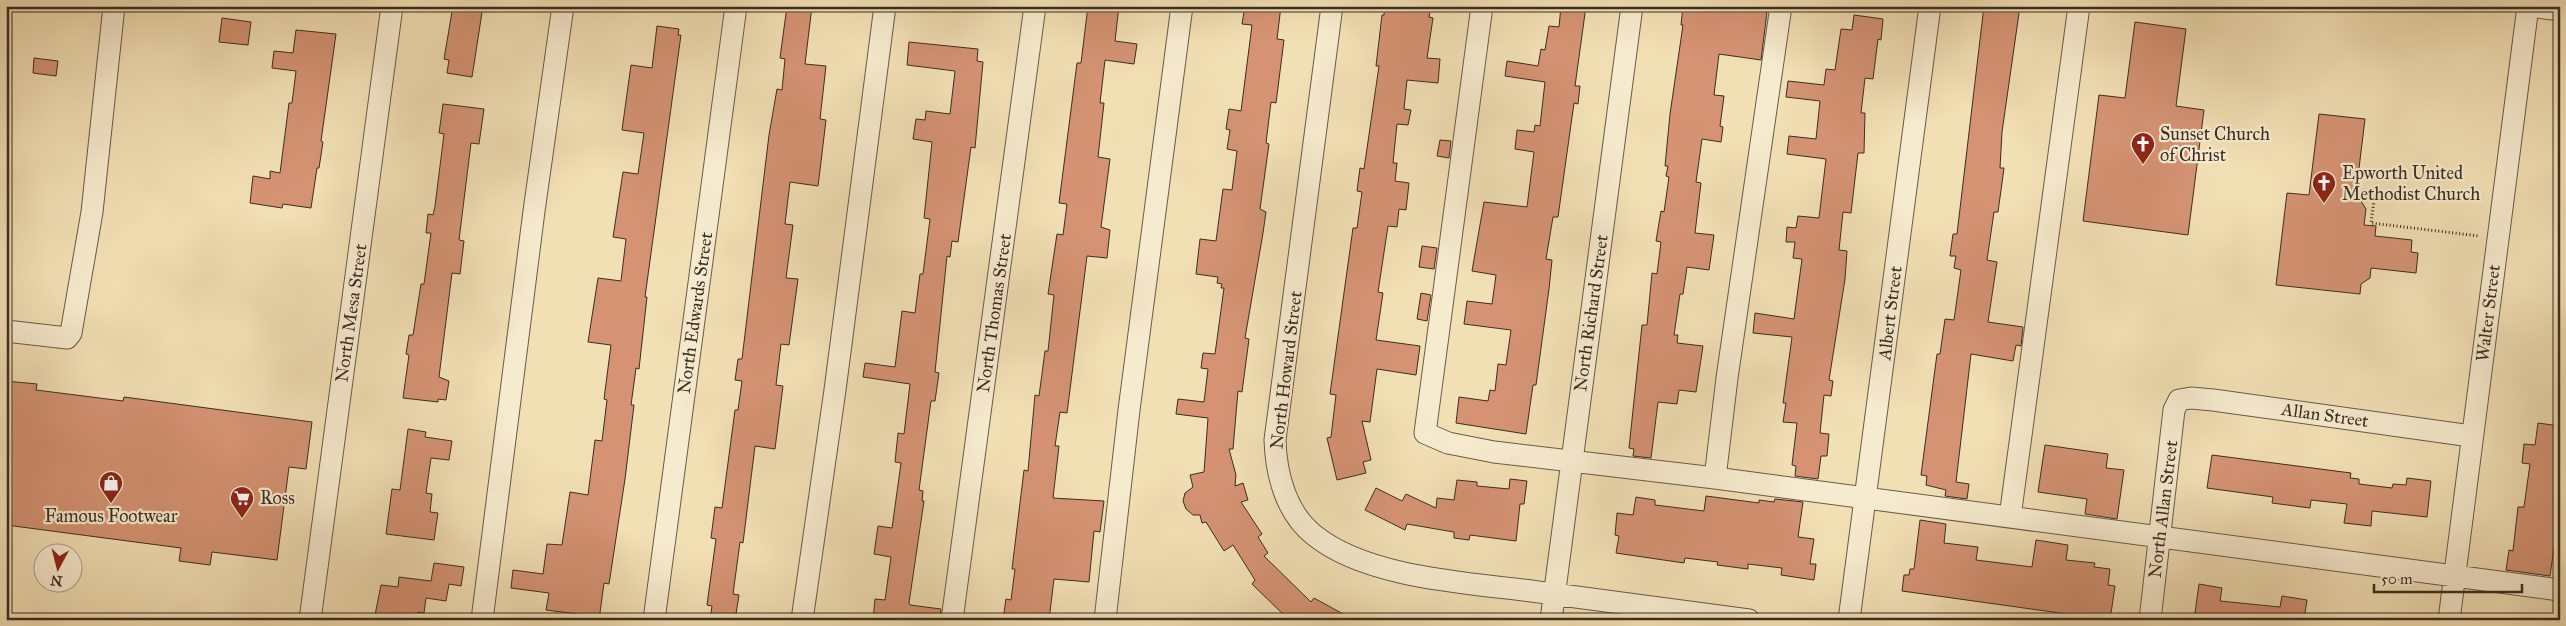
<svg xmlns="http://www.w3.org/2000/svg" width="2566" height="626" font-family="'IM FELL Great Primer',serif">
<rect width="100%" height="100%" fill="#f2e0b5"/>
<filter id="stains"><feTurbulence type="fractalNoise" baseFrequency=".004" numOctaves="4"/><feColorMatrix values="0 0 0 0 .2 0 0 0 0 .09 0 0 0 0 .02 0 0 0 .5 -.17"/></filter>
<radialGradient id="worn" r=".72"><stop offset=".6" stop-color="#630" stop-opacity="0"/><stop offset="1" stop-color="#630" stop-opacity=".3"/></radialGradient>
<!-- building -->
<path fill="#d59374" stroke="#3b2d23" d="M453,6H483L472,77L447,73L449,60L444,59Z
M787,6H812L805,64L826,66L820,119L826,120L820,170L818,186L790,182L785,224L793,225L786,278L798,279L789,345L781,344L776,385L783,386L775,449L755,446L743,543L740,542L733,594L739,595L735,620H710L712,606L707,605L716,539L711,538L715,507L722,508L735,410H738L742,381L735,380L738,359H742L769,135L777,89L782,90L785,59L780,58Z
M1088,6H1119L1115,41L1137,44L1134,64L1105,60L1100,103H1104L1098,157L1110,159L1101,227L1110,230L1107,258L1087,256L1067,413L1060,412L1055,446H1059L1053,498L1104,501L1100,532L1094,531L1089,582L1054,579L1049,620H1003L1006,599L1011,600L1015,569H1012L1024,470L1028,471L1035,395L1039,396L1045,351H1048L1054,295L1048,294L1057,234L1063,235L1067,204L1059,203L1077,63H1081Z
M1245,6H1281L1277,39L1284,40L1276,103L1271,102L1266,143L1269,144L1260,209L1266,212L1263,233L1245,338L1249,339L1242,392L1238,391L1233,449H1229L1236,475L1235,486L1243,483L1248,500L1241,502L1262,534L1258,537L1268,553L1264,556L1311,602L1314,598L1354,620H1289L1252,584L1255,580L1233,545L1224,551L1206,522L1202,523L1200,515H1193L1186,509L1183,501L1185,493L1193,487L1190,475L1204,472L1208,418L1176,414L1178,399L1204,402L1208,369L1201,368L1203,353L1215,354L1224,288H1221L1222,284L1217,283L1218,277L1196,274L1200,239L1216,241L1223,189L1232,190L1237,151L1227,149L1230,130L1226,129L1229,109L1241,111L1252,25L1242,24Z
M1385,6H1431L1429,17L1433,18L1427,58L1440,59L1438,83L1407,80L1404,109L1411,110L1408,125L1397,124L1393,163H1397L1395,181L1409,183L1406,210L1399,209L1397,227L1388,226L1378,292L1383,293L1376,340L1420,346L1416,375L1377,369L1370,422L1362,421L1371,460L1363,462L1366,473L1337,480L1327,438L1331,437L1336,395L1330,394L1353,228H1357L1362,192L1357,191L1360,168L1364,169L1379,66H1376L1382,15H1384Z
M1561,6H1586L1575,86H1580L1578,104L1574,103L1558,217H1553L1546,259L1552,260L1549,289L1536,385H1533L1526,434L1456,423L1459,397L1488,401L1490,390L1495,391L1498,364L1506,365L1511,330L1464,324L1467,301L1492,304L1496,275L1472,271L1484,202L1527,207L1534,152L1515,149L1517,130L1534,132L1535,125L1540,126L1545,82L1505,76L1507,61L1538,66L1541,49L1545,50L1549,26L1559,27Z
M1683,6H1724L1767,12L1761,60L1719,54L1714,95L1724,96L1720,126L1723,127L1721,142L1702,139L1696,182L1701,183L1695,233L1714,235L1709,270L1687,267L1683,294H1680L1674,335H1678L1677,343L1703,346L1696,392L1679,390L1677,404L1658,402L1651,458L1633,456L1634,449L1629,448L1642,325H1647L1652,273L1657,274L1661,242L1656,241L1661,211L1664,212L1669,177L1666,176L1668,166H1665L1670,114L1683,25H1681Z
M1984,6H2020L2002,132L2000,168H2004L1998,212H1994L1987,260L1997,262L1988,322L2023,327L2021,346L2016,345L2013,361L1971,354L1956,482L1969,484L1967,499L1945,496L1946,490L1926,485L1927,476L1921,475L1937,354H1940L1945,319L1954,320L1961,270L1954,268L1956,256H1950L1953,234H1957Z
M1854,15L1883,19L1881,40L1878,39L1873,79L1865,78L1861,113H1865L1864,153H1858L1851,213L1843,212L1839,250L1847,251L1845,279L1829,380L1833,381L1831,396L1824,395L1820,433L1829,434L1827,456H1821L1818,479L1795,476L1796,466L1792,465L1797,423L1783,422L1786,403H1783L1792,337L1753,333L1755,313L1794,319L1802,259L1793,258L1795,242H1786L1787,227L1796,228L1798,216L1819,218L1826,159L1787,154L1789,136L1816,139L1820,101L1786,97L1788,81L1824,85L1826,69L1835,70L1841,29L1852,30Z
M222,18L251,22L248,45L219,42Z
M2135,22L2186,29L2176,106L2204,110L2188,235L2083,221L2099,95L2125,98Z
M657,26L679,29L678,35H681L645,297H647L639,369L636,368L631,405H634L625,479L609,584L604,583L599,620H576L577,614L546,610L549,593L511,588L513,570L543,574L547,544L562,545L570,492L588,495L595,440L602,441L607,400L604,399L611,345L588,342L598,278L621,281L626,239L613,237L623,172L638,174L644,133L622,130L631,65L652,68Z
M296,30L336,34L321,141L323,142L319,168H317L311,208L283,204L282,208L250,203L253,176L270,179V171L280,173L289,103H292L296,71L272,68L274,51L293,53Z
M909,42L978,49L977,61L983,62L975,148L971,147L958,242L952,241L950,257L947,256L935,372L939,373L935,401H931L919,490L923,491L922,501H924L909,603L910,605L941,609L940,620H873L875,599L885,600L891,557L874,554L878,526L892,528L901,463L895,462L898,433L904,434L910,384L863,377L865,363L895,367L902,311L915,313L920,274H923L930,219L924,218L932,142L913,139L916,119L925,120L926,111L950,114L955,71L907,65Z
M34,58L58,61L56,76L33,73Z
M443,104L484,109L479,144L471,143L459,240L464,241L460,274L452,273L439,377L449,381L446,400L438,399V402L403,398L409,355L406,354L409,335H413L421,284H424L431,233H426L428,214L433,215L435,206L444,134L439,133Z
M2319,114L2365,119L2356,193L2366,209L2364,225L2376,226L2375,236L2412,240L2411,252L2418,253L2416,273L2371,268L2370,278L2361,284L2360,294L2276,285L2287,193L2309,195Z
M1440,140L1451,141L1449,158L1437,156Z
M1422,246L1437,248L1434,269L1419,267Z
M1421,293L1431,295L1427,321L1417,319Z
M6,381L37,384L36,390L123,401L124,397L312,422L306,469L289,467L277,560L212,552L210,565L179,561L181,548L6,525Z
M2538,423L2560,426V505L2550,576L2506,570L2509,550L2513,551L2518,507H2524L2530,464L2522,463L2524,444L2535,445Z
M408,429L426,432L425,437L452,441L449,460L431,458L426,493L432,494L430,512L438,513L434,540L386,534L392,489L400,490Z
M2045,445L2108,454L2106,468L2124,470L2117,519L2085,514L2087,499L2038,492Z
M2212,455L2351,473L2350,478L2359,479V484L2392,488L2393,484L2406,485L2407,478L2431,481L2427,517L2372,511L2371,526L2344,523L2347,504L2311,500L2310,508L2272,503L2273,497L2207,488Z
M1510,479L1527,481L1524,504H1520L1516,541L1470,535L1469,540L1454,538V532L1407,524L1405,530L1365,510L1376,488L1402,501L1406,494L1436,508L1437,498L1454,500L1457,480L1477,482V486L1509,489Z
M1706,496L1759,503V500L1774,502L1775,499L1803,502L1798,537L1814,539L1810,564H1816L1814,580L1781,575L1782,568L1748,564V569L1717,565L1718,562L1685,558L1684,563L1616,553L1619,536L1615,535L1617,513L1633,515L1636,497L1655,500V505L1704,511Z
M1920,520L1946,524L1944,543L1978,547L1976,560L2032,567L2036,540L2068,545L2066,560L2095,563L2094,567L2110,569L2108,585L2115,586L2110,620L1902,591L1904,575H1909L1910,569H1914Z
M434,563L464,567L461,586L449,584L446,601L426,598L424,613L418,612L417,620H374L381,585L398,587L399,577L431,581Z
M2199,584L2222,588L2220,601L2280,607L2282,596L2307,600L2304,620H2194Z"/>
<g fill="none" stroke-linecap="round" stroke-linejoin="round">
<!-- minor casing -->
<g stroke="#695a48" stroke-width="23">
<path id="minor" d="M1332,6L1275,440C1276,474 1286,513 1314,535C1369,580 1477,583 1546,593C1614,602 1681,611 1749,620
M1482,6L1425,433L1448,443L1494,452L1715,478L2560,590
M2530,6L2560,10
M6,331L67,338L71,333L92,212L114,6
M1715,478L1727,378L1781,6
M2010,517L2079,6
M310,620L392,6
M482,620L534,211L563,6
M654,620L736,6
M802,620L835,390L885,6
M952,620L1035,6
M1105,620L1129,410L1182,6
M1551,620L1632,6
M1849,620L1930,6
M2150,620L2174,410L2179,400L2191,398L2213,400L2471,436
M2449,620L2528,6"/>
</g>
<!-- path -->
<path stroke="#3b2d23" stroke-width="3" stroke-dasharray="1 2.5" stroke-linecap="butt" d="M2375,193L2371,223L2479,236"/>
<!-- minor -->
<use href="#minor" stroke="#f7ebcf" stroke-width="21"/>
</g>
<!-- icons -->
<defs>
<g id="church-pin" transform="scale(1.25)"><path d="M0 17L-7.5 6A9.5 9.5 0 1 1 7.5 6Z" fill="#8f2418" stroke="#f7ebcf"/><path d="M-1.2-6h2.4v3.5h3.3v2.4h-3.3V6h-2.4V-.1h-3.3v-2.4h3.3Z" fill="#fff"/></g>
<g id="shop-pin" transform="scale(1.25)"><path d="M0 17L-7.5 6A9.5 9.5 0 1 1 7.5 6Z" fill="#8f2418" stroke="#f7ebcf"/><path d="M-5-2.5h2.3a2.7 3.5 0 0 1 5.4 0H5L5.5 6h-11ZM-1.5-2.5h3a1.5 2.3 0 0 0-3 0Z" fill="#fff"/></g>
<g id="supermarket-pin" transform="scale(1.25)"><path d="M0 17L-7.5 6A9.5 9.5 0 1 1 7.5 6Z" fill="#8f2418" stroke="#f7ebcf"/><path d="M-6-5.5h2.5l.6 2H6L4.5 2H-2.5L-4.4-4H-6ZM-1.5 3.2a1.3 1.3 0 1 0 .1 0ZM3 3.2a1.3 1.3 0 1 0 .1 0Z" fill="#fff"/></g>
</defs>
<g fill-rule="evenodd">
<use href="#church-pin" x="2143" y="144"/>
<use href="#church-pin" x="2324" y="183"/>
<use href="#shop-pin" x="111" y="483"/>
<use href="#supermarket-pin" x="242" y="498"/>
</g>
<g text-anchor="middle" dominant-baseline="central" stroke-width="4.5" stroke-linejoin="round" paint-order="stroke">
<!-- poi labels -->
<g font-size="18" fill="#3b2d23" stroke="#f7ebcf" text-anchor="start">
<text x="2160" y="134">Sunset Church<tspan x="2160" dy="21">of Christ</tspan></text>
<text x="2342" y="173">Epworth United<tspan x="2342" dy="21">Methodist Church</tspan></text>
<text x="260" y="498">Ross</text>
<text x="111" y="516" text-anchor="middle">Famous Footwear</text>
</g>
<!-- street labels -->
<g font-size="18" fill="#3b2d23" stroke="#f7ebcf">
<text transform="translate(351 313) rotate(-82)">North Mesa Street</text>
<text transform="translate(695 313) rotate(-82)">North Edwards Street</text>
<text transform="translate(994 313) rotate(-82)">North Thomas Street</text>
<text transform="translate(1591 313) rotate(-82)">North Richard Street</text>
<text transform="translate(1890 313) rotate(-83)">Albert Street</text>
<text transform="translate(2488 313) rotate(-83)">Walter Street</text>
<text transform="translate(1286 370) rotate(-83)">North Howard Street</text>
<text transform="translate(2325 415) rotate(8)">Allan Street</text>
<text transform="translate(2163 509) rotate(-83)">North Allan Street</text>
</g>
</g>
<!-- margin -->
<rect width="2566" height="626" fill="none" stroke="#f2e0b5" stroke-width="25"/>
<rect x="8" y="8" width="2551" height="611" fill="none" stroke="#3b2d23" stroke-width="2.5"/>
<rect x="12" y="12" width="2541" height="601" fill="none" stroke="#3b2d23"/>
<!-- north arrow -->
<g transform="translate(58 568) rotate(187)"><circle r="24" fill="#f7ebcf" stroke="#ac9f8a"/>
<path d="M0-4L9 19L0 12L-9 19Z" fill="#8f2418"/>
<text y="-8" font-size="14" font-weight="bold" text-anchor="middle" fill="#3b2d23">N</text>
</g>
<!-- scale -->
<path d="M2374 584v8h148v-8" fill="none" stroke="#3b2d23" stroke-width="2.5"/>
<text x="2381" y="584" font-size="15" fill="#3b2d23" stroke="#f7ebcf" stroke-width="4" paint-order="stroke">50 m</text>
<rect width="100%" height="100%" filter="url(#stains)"/>
<rect width="100%" height="100%" fill="url(#worn)"/>
</svg>
